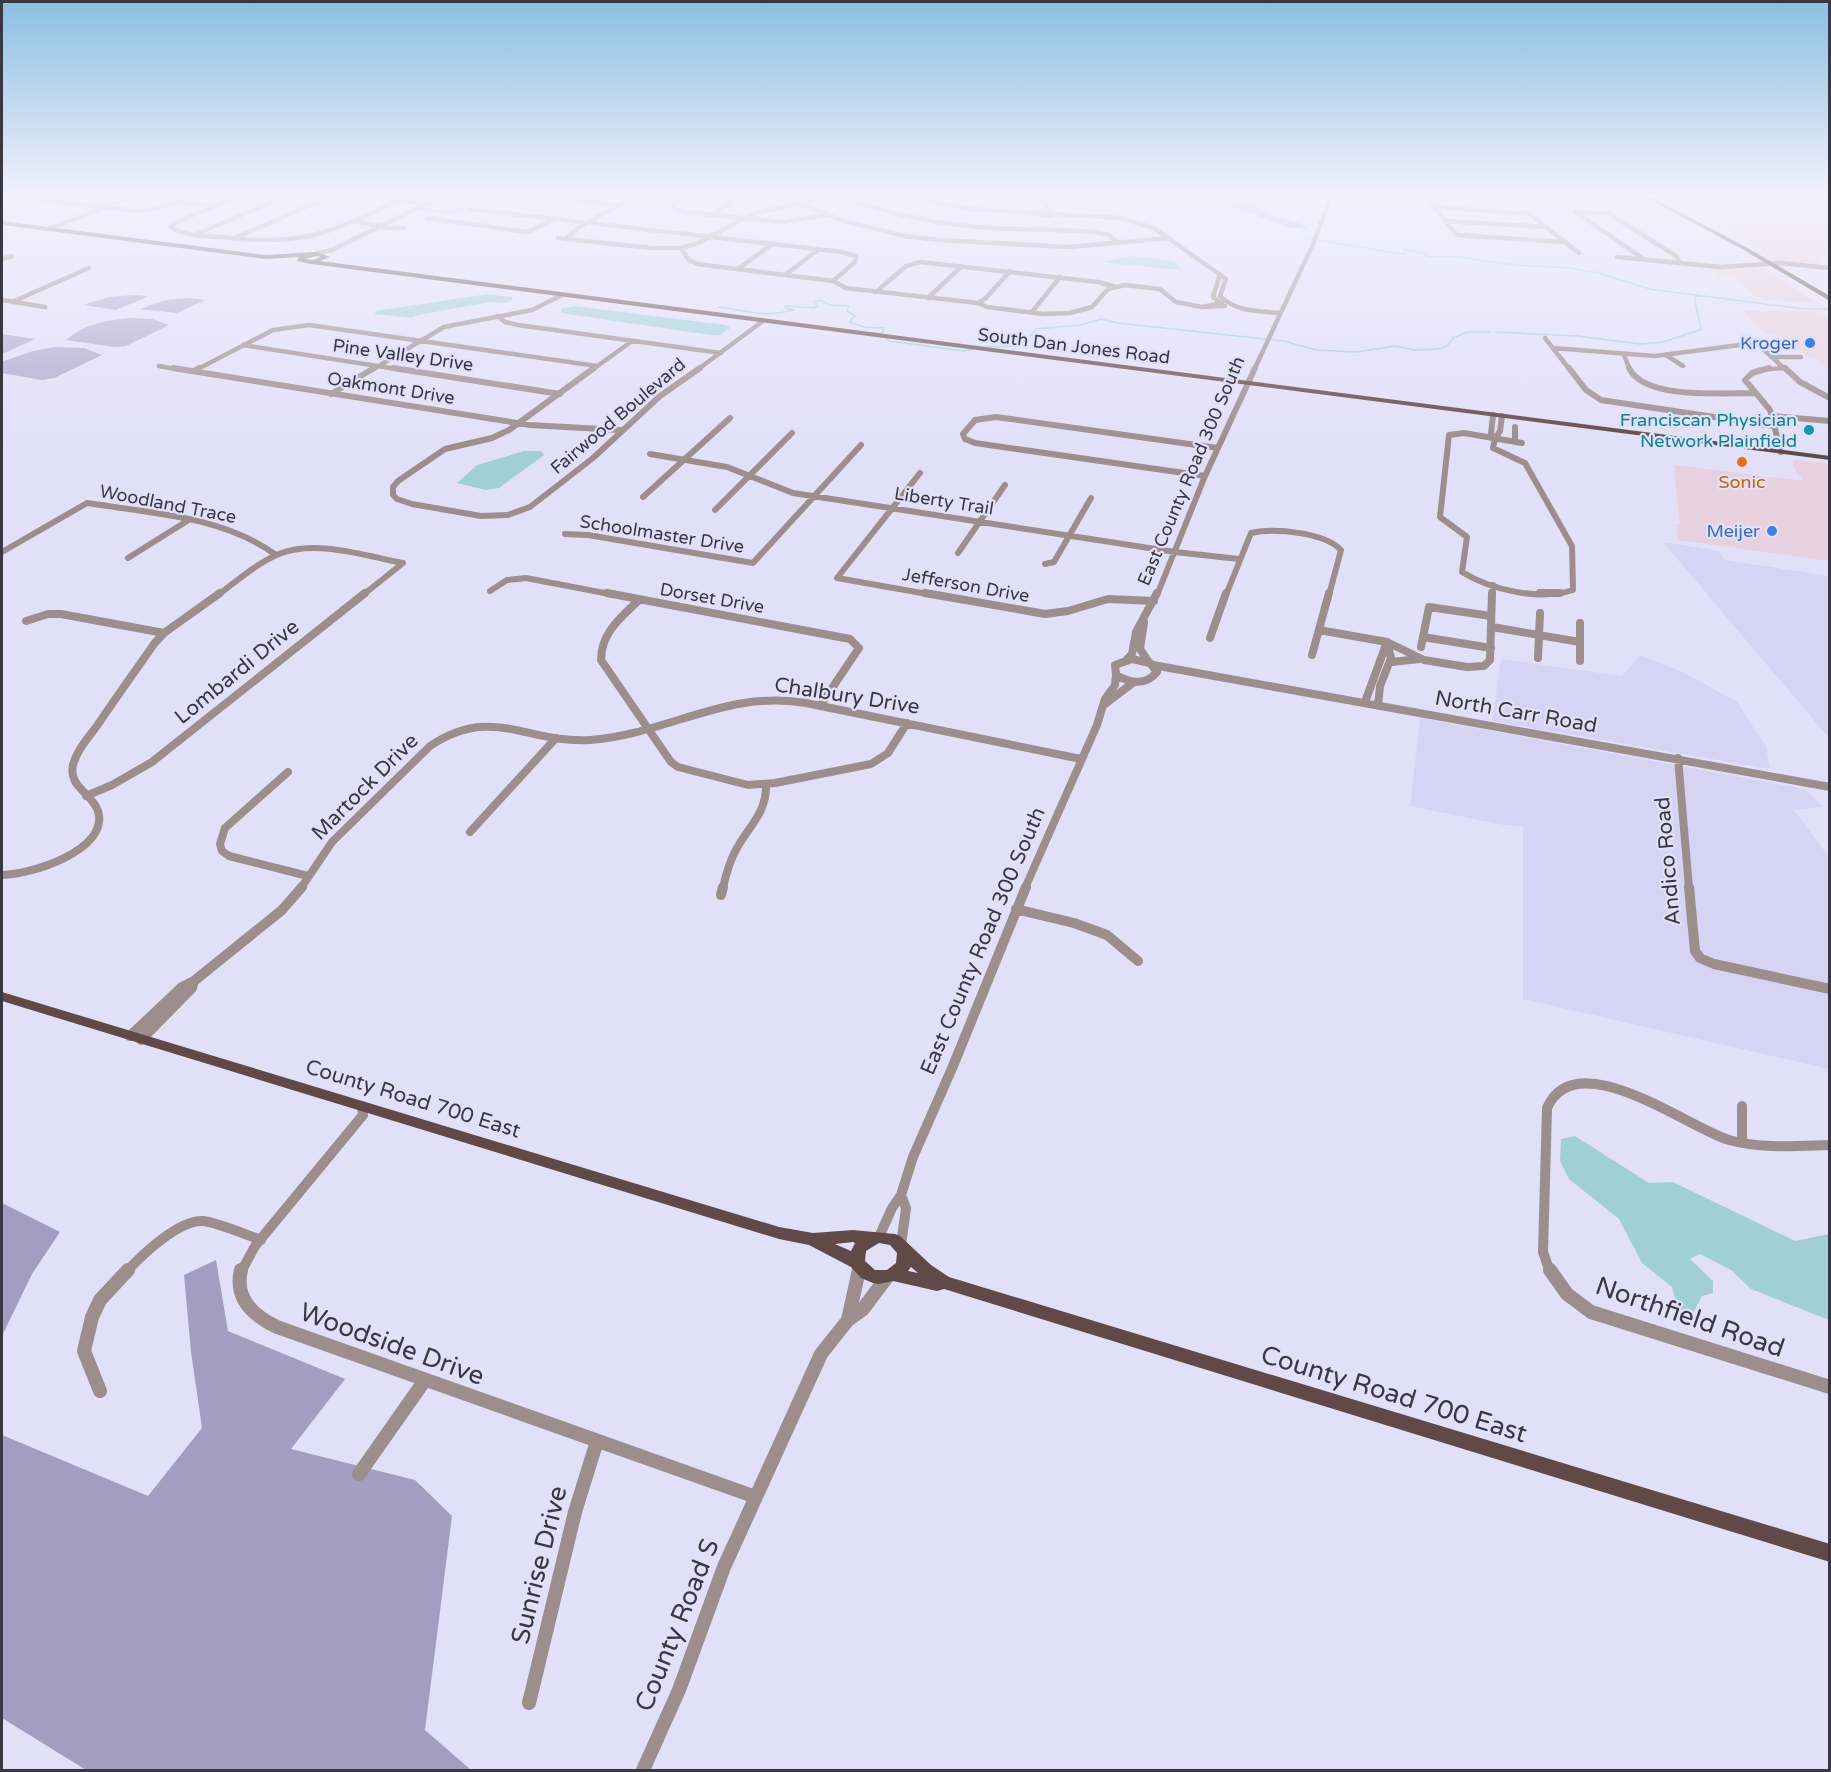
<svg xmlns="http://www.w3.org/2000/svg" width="1831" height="1772" font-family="'Varela Round',sans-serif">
<rect width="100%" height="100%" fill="#e2dff9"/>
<!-- commercial -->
<path fill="#e8d1de" d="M1664,197H1730L1829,205V257L1818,256L1820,265L1776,261L1760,252V249L1712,221L1709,215L1695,214Z
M1651,202L1681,219L1683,221L1647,218L1627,208L1635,207L1630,203Z
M1714,268L1765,269L1817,303L1762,299L1755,296L1734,278L1717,276Z
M1743,311H1814L1829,315V370L1815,357L1806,356L1780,336L1763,332Z
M1796,460L1829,464V561L1678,540L1677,525L1682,523L1679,521L1674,465L1803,481L1802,476L1797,475L1792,461Z"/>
<!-- built -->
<path fill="#d7d3f3" d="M1663,542L1719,551L1724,560L1829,576V738Z
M1640,655L1683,672L1737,702L1766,747L1770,769L1492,721L1501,659L1622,676Z
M1420,718L1805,789L1823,807L1794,810L1829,857V1069L1523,999V826L1504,825L1410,806Z"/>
<!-- green -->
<path fill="#afaacd" d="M446,197H531L516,204L480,200L453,214L420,210L424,208L448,211L463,203L439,200Z
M134,295L149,296L116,310L83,305L109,297Z
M190,298L205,300L177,313L140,309L165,300Z
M131,318L152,319L169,325L126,346L114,347L66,340C84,324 108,320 131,318Z
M2,334L35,339L2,354Z
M54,347L84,348L102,355L54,378L42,380L2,373V363L4,361L33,351Z"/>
<!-- forest -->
<path fill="#a39ec1" d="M1147,197H1219L1245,205L1255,204C1270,219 1290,217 1308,228H1292L1208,199L1187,201Z
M2,1203L60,1232L32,1274L2,1336Z
M216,1260L228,1331L345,1379L291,1449L415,1480L452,1516L425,1730L471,1770H86L2,1718V1435L148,1496L202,1428L191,1352L184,1275Z"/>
<!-- water -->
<path fill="#a0cfd7" d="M1134,256L1174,261L1182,270L1107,263L1104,261Z
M488,294L512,297V300L506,303L491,302L418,315L412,318L375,314L376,311Z
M574,306L726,325L730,328L720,335H710L561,313V309Z
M524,451H541L544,455L499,488L486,490L457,483L477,465Z
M1575,1136L1649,1183L1673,1182L1795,1241L1829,1234V1320L1751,1289L1731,1270L1700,1254L1690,1259L1713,1281V1293L1702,1296L1693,1313L1679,1314L1672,1287L1642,1263L1619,1219L1569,1179L1560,1161L1561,1139Z"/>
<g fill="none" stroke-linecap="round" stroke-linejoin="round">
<!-- stream -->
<path stroke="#a0cfd7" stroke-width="1.5" d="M1306,238L1401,254L1406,253L1404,249L1427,254L1426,256L1429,257H1458L1515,265L1570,268L1598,273L1650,289L1804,309H1830
M718,307C749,311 761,318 794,310L785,308L786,306L814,308L818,306L813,302L820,300L830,305L849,306L847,311L855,316L849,322L864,327L884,328L882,334L889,341L964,351L974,349
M1496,332L1577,336L1641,344L1663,342L1702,329C1700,326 1695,303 1695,298L1698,295
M983,347C1007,346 1021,351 1036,329L1080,325L1101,319L1117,323L1284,341L1316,350L1357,352L1395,346L1415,350L1438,349L1447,346L1453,338L1467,332H1490"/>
<!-- minor-far4 -->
<path stroke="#9b8e8d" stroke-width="4.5" d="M14,197L135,211L156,209L187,197
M237,197L176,222L171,227C185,236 204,236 221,237C300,247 329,234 399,200
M371,197L427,203
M549,197L618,205
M685,197L673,204L674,208L685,212L782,222L825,215
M782,197L844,221L905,236L939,240L1069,247L1170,238
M845,197C893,216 942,225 993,228C1027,230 1061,229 1095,232L1109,235L1118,243
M911,197L970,209L1037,213
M1037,197L1045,202L1047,211
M1426,197L1457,235L1564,242
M1756,197L1830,203
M176,202L213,206
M1434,207L1530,214L1579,253
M469,209L842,252L856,256L855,262L833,281
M1041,211L1056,214L1047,216L1037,214Z
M1576,212L1608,213L1676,256L1680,263
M1576,212L1645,260
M1056,214L1119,218L1154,228L1226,279L1220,296C1236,312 1259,311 1280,313
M713,215L738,197
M427,218L528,232L555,219
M354,221L388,228H404
M1445,221L1546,227
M48,229L132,197
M197,234L283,197
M235,238L329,197
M558,238L651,248H681L698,243L752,214L827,197
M567,238L578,228L633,197
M681,248L689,260L697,264L833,281L846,288L978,303L987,307L1043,314L1070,313L1092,307L1108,289L1125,285L1160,289L1176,302L1202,307
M315,254L332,250L440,197
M1617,257L1721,267L1780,263L1830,268
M2,259L12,256
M738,269L772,244
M1220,274L1213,297L1222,304
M785,275L819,249
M876,292L906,266L920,262L1098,282L1113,286
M928,298L962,266
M2,300L45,307
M12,302L89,268
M978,303L986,298L1010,271
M1222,303L1202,307L1225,306
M1032,312L1060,277
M497,316L505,322L518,325L721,353
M1545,338L1570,370
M1753,340L1786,370
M243,345L403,370
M1553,348L1655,356L1755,343
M1624,355L1630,370
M1666,355L1683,366
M1771,357H1801
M159,366L182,370
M196,370L273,330L309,325L597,366
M372,370L444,327L532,310L562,295
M592,370L632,341
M697,370L763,321
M1254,370L1313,244L1331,197
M1759,370L1783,368"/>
<!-- minor-far3 -->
<path stroke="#9b8e8d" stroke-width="6" d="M173,368L530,425L620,430
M393,368L560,394
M594,368L509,430L492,438L445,449L398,481L393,487V495L397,499L412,504L481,516L508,515L530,507L593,458L660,396L700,368
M1569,368L1586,390L1601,400L1774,426
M1629,368C1644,400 1724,393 1755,393
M1769,368L1752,373L1745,380L1770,410L1781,452
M1785,368L1800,382L1830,398
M194,371L199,368
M331,394L374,368
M1493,415L1491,434L1495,439L1500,431L1502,416
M1772,416L1830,421
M1515,427V442
M1495,439L1493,448L1525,463L1572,546L1573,590C1540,601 1491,590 1462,572L1467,537L1440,517L1449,435L1464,433L1522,443
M650,454L727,467L793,493L1175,552L1239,559
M920,473L837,578L933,595
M1205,476L975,443L965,439L963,434L975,420L996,417L1218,448
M643,497L730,418
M715,510L792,433
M565,534L588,535L753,563L861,445
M2,552L87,503C150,513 223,516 276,555
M958,553L1005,485
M128,558L187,521
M1045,564L1054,562L1091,498
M490,591L507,580L526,578L615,595
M218,595C237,581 257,563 279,554C316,539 366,556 403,563
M363,595L403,563
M1157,595L1205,476L1255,368
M1226,595L1251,533C1274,528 1324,532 1341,550L1329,595
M1492,595L1493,585"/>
<!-- minor-far2 -->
<path stroke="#9b8e8d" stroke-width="8" d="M607,593L850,639L859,648L820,706
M925,593L1045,614L1068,611L1108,599L1154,601
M1540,593H1560
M639,600C621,617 601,633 601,660L671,762L678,767L748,785L775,783L871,764L888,753L907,723
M26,621L48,614H61L164,633
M1144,622L1140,649L1148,661
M1580,623V661
M1492,627L1580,642
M1319,630L1387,642L1424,660L1467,667L1484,666L1490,660L1492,593
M1423,637L1491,648
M1210,638L1226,593
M1421,647L1429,607L1491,616
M1312,655L1329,593
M1538,658L1540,613
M1127,659L1132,654L1136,632L1157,593
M1132,659L1150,663L1157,672C1146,686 1130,683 1116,675L1115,665Z
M1392,662L1419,659
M1153,665L1830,787
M1365,702L1387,642
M1105,704L1134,682
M1378,705L1380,686L1391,658L1387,642
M1678,758L1689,888
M288,772L225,828L220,844L222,851L229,856L308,876
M86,796L112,785L152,762L365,593
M470,832L556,738
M2,875C30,875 110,850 98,811C92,793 68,787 73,765C77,749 90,736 99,723C117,696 136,670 154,644L164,633L220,593
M301,888L332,842L430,746C493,704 526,744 590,740C665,735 727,689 806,703L1081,759
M723,888C726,874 730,860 737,848C750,825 767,812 766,784
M1025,888L1097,725L1105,699L1115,685L1116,675"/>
<!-- minor-far1 -->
<path stroke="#9b8e8d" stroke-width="10" d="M1689,887L1695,951L1700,958L1714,964L1830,989
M721,895L723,887
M1016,909L1074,923L1107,935L1138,961
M130,1036L182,987L194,981L282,910L302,887
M141,1040L192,988L194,981
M1742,1106V1143
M901,1195L906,1208L901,1245
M879,1237L892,1208L901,1195L913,1157L953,1066L1026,887
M126,1272C142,1255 178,1220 203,1221C216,1222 247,1235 261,1240
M241,1272L255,1246L363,1115L362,1107
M859,1272L860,1268
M1550,1272L1543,1252L1547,1108C1576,1042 1688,1128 1729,1140C1762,1149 1796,1146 1830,1145"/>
<!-- minor -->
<path stroke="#9b8e8d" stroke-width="14" d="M241,1270C234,1299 254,1316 277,1327L756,1497
M1550,1270L1567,1294L1591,1312L1830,1387
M848,1320L859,1270
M100,1391L84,1351L92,1317L100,1300L128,1270
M359,1474L425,1380
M529,1703L575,1512L597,1441
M643,1770L679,1690L724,1567L821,1354L848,1320L863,1309L887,1277"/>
<!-- major -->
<path fill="#5f4a48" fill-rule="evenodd" d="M1645,197H1651L1746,247L1830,296V301L1742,249Z
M2,221L266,255L316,252L330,257L320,261L1830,456V460L311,264L297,261L299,257L266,259L2,225ZM316,256L321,257L313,260L305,259Z
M2,992L779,1227L813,1233L853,1230L895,1234L900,1236L931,1265L949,1277L1830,1544V1562L944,1289L937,1291L893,1281L879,1284L873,1283L861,1278L851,1267L809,1245L779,1239L2,1001ZM855,1243L851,1251L835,1244L853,1242ZM879,1243L890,1245L897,1253L896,1263L887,1270H875L865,1261L866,1251ZM911,1267L918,1273L908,1271Z"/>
</g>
<!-- sky -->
<linearGradient id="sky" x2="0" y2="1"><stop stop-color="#8bbfe1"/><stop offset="0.44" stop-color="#f2f1fc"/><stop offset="1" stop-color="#f2f1fc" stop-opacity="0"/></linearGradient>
<rect width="1831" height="445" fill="url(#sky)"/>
<!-- markers -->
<g fill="#3f7fe0" stroke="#e2dff9" stroke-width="2">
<circle cx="1810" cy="343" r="6"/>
<circle cx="1772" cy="531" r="6"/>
</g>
<circle fill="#0f9aa8" stroke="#e2dff9" stroke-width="2" cx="1809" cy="430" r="6"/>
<circle fill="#e8710a" stroke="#e2dff9" stroke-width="2" cx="1742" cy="462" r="6"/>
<g text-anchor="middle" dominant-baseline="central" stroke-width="4.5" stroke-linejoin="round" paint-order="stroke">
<!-- far-shop labels -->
<g font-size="18" fill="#366cbe" stroke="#e2dff9" text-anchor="end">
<text x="1798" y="343">Kroger</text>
<text x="1760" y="531">Meijer</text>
</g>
<!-- far-street labels -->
<g font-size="18" fill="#393842" stroke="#e2dff9">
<text transform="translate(1074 346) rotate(7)">South Dan Jones Road</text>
<text transform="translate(403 355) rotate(8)">Pine Valley Drive</text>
<text transform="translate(391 388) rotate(9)">Oakmont Drive</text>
<text transform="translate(618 416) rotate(-40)">Fairwood Boulevard</text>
<text transform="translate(1191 471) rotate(-67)">East County Road 300 South</text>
<text transform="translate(944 501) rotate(9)">Liberty Trail</text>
<text transform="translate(168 504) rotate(11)">Woodland Trace</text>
<text transform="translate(662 534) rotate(9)">Schoolmaster Drive</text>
<text transform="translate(966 585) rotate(10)">Jefferson Drive</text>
<text transform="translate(712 598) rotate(10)">Dorset Drive</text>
</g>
<!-- far-culture labels -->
<g font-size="18" fill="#0d838f" stroke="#e2dff9" text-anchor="end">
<text x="1797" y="420">Franciscan Physician<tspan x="1797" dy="21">Network Plainfield</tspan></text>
</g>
<!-- far-food labels -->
<g font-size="18" fill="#c56008" stroke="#e2dff9">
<text x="1742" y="482">Sonic</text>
</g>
<!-- street labels -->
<g font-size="21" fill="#393842" stroke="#e2dff9">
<text transform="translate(237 672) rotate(-39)">Lombardi Drive</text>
<text transform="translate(847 696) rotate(9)">Chalbury Drive</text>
<text transform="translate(1516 712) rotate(10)">North Carr Road</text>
<text transform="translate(365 787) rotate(-45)">Martock Drive</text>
<text transform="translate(1668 861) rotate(-95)">Andico Road</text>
<text transform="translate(983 941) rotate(-67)">East County Road 300 South</text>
<text transform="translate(413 1099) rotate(17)">County Road 700 East</text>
</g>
<!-- near-street labels -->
<g font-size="26" fill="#393842" stroke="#e2dff9">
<text transform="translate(1690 1317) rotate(19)">Northfield Road</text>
<text transform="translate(392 1344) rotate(20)">Woodside Drive</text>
<text transform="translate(1394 1394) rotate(17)">County Road 700 East</text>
<text transform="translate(539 1565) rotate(-76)">Sunrise Drive</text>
<text transform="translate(677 1625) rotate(-68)">County Road S</text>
</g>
</g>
<!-- border -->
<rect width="1831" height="1772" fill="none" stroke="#393842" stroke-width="6"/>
</svg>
